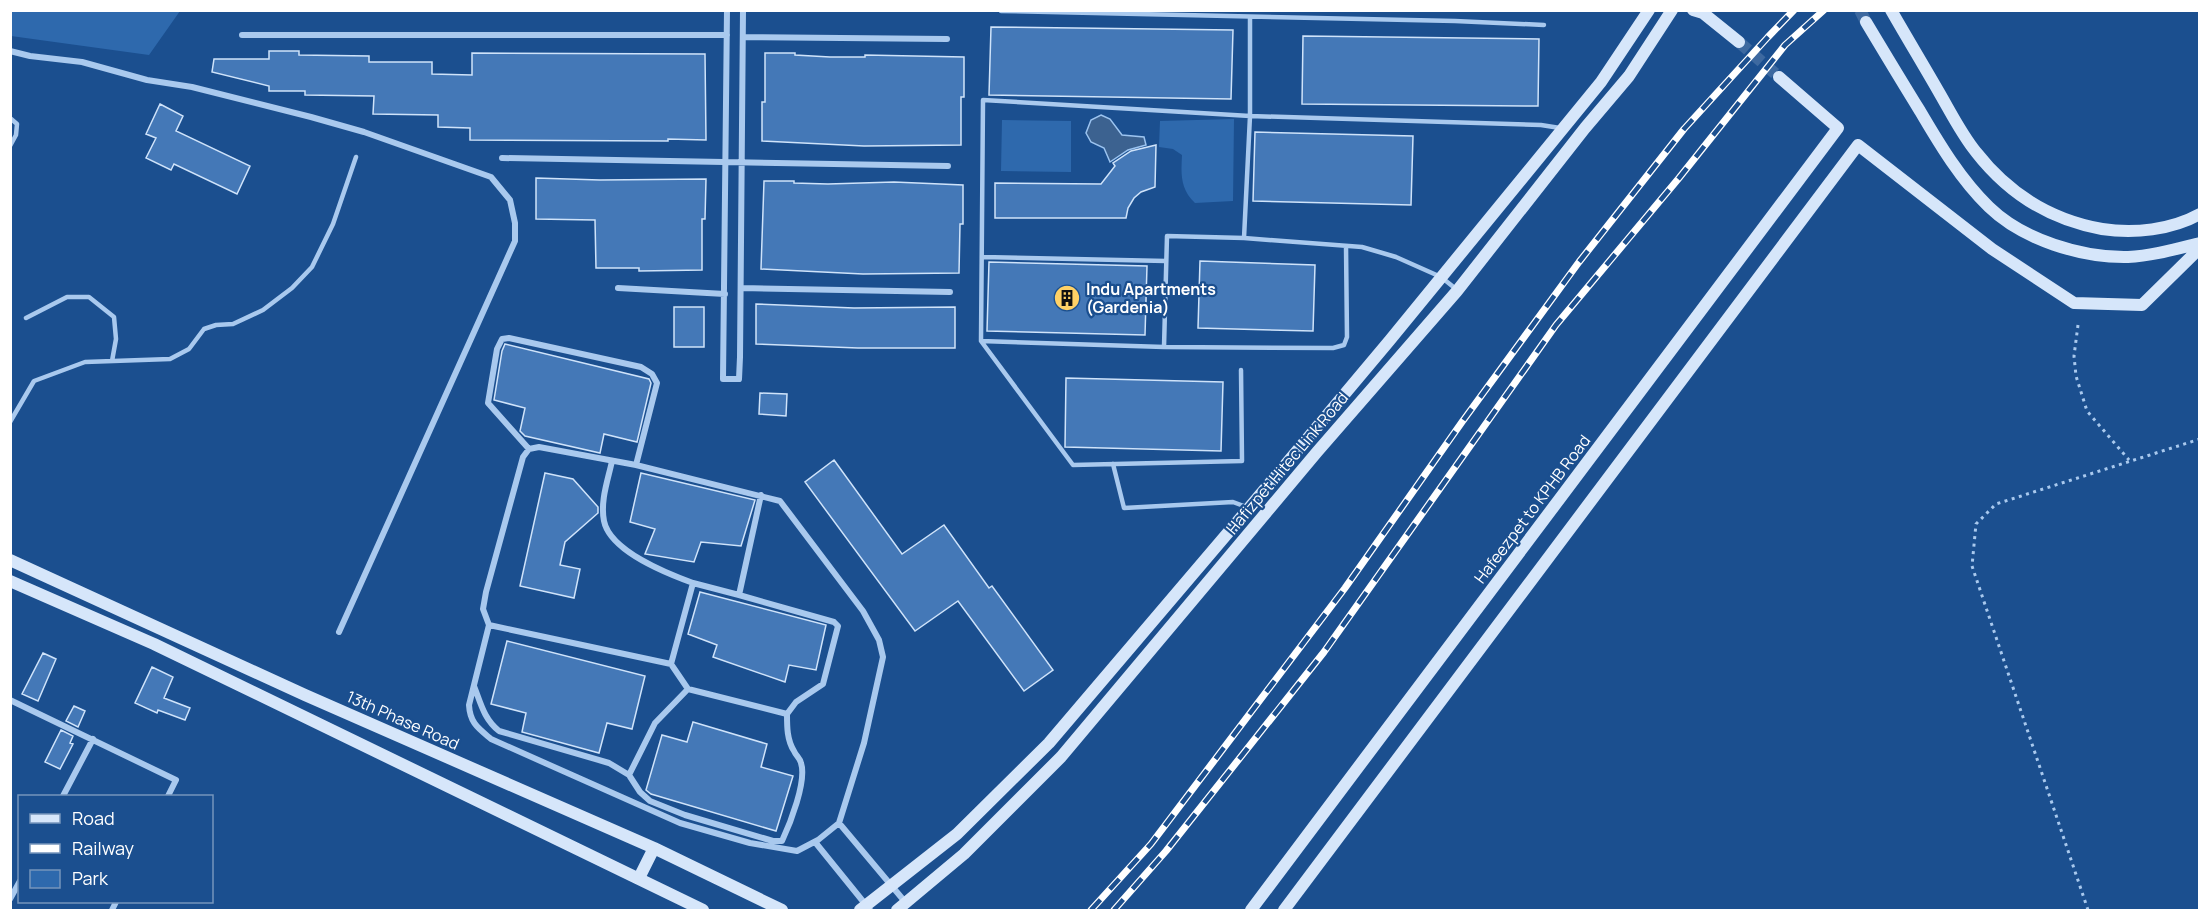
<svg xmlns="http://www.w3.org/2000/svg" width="2210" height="921" font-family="Manrope,sans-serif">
<rect width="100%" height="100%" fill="#1b4f8f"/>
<!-- green -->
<path fill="#2e69ad" d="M11,10H180V11L149,55L11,36Z
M1234,119L1233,201L1195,203C1180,189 1181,174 1182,155L1173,149L1159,147L1160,121Z
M1002,120L1071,121V172L1001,171Z"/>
<!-- water -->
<path fill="#3c6290" stroke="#9cc4f0" stroke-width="1.5" d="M1101,115L1110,119L1122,135L1144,137L1146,145L1128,150L1110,162L1104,148L1091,142L1086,133L1091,120Z"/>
<!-- building -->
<path fill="#4478b7" stroke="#cfe3fa" stroke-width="1.5" d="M991,27L1233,30L1231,99L989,95Z
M1303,36L1539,39L1538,106L1302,104Z
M269,51H299V55L369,56V62H432V74L472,75V53L705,54L706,140L668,139V141L470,140V128L438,127V115L373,114L374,96L305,95V91H269V86L212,72L214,59H269Z
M765,53H795V55L830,57H865V55L964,57V97H961V145L864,146L762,141V102H765Z
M160,104L183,116L176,131L250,166L237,194L174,164L171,170L146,158L156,138L146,134Z
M1255,132L1413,136L1411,205L1253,201Z
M1156,145L1155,187L1141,192L1134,198L1128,208L1126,218H995V183L1101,184L1115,166L1113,163L1131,151Z
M536,178L600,180L706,179L705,219H702V270L639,271V268H596L595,220L536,219Z
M764,181H794V183L828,184L894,182L963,185V224H960L959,273L863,274L761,269Z
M1200,261L1315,265L1313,331L1198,328Z
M989,262L1147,266L1145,335L987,331Z
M756,304L854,308L955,307V348H858L756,344Z
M674,307H704V347H674Z
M505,344L649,379L651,383L637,442L604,434L600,453L525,436L520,431L525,408L494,400L502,351Z
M1066,378L1223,382L1221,451L1065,447Z
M760,393L787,394L786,416L759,414Z
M834,460L902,554L944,525L989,588L992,586L1053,670L1024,691L958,601L915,631L805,482Z
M545,473L573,479L598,507V513L565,542L560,565L580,569L574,598L520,586Z
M641,473L755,500L741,546L701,542L694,562L645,554L655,529L630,522Z
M700,592L826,625L816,670L789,665L785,682L713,657L717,645L688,634Z
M507,641L645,676L632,729L607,723L599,753L522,732L526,713L491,704Z
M43,653L56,659L38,701L22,694Z
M152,667L173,677L164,698L190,708L185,720L158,710L157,713L135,703Z
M74,706L85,711L78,727L66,721Z
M693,722L767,744L761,767L793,776L776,831L651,794L646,790L662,735L687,742Z
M61,730L73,736L70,743L73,744L60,769L45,762Z"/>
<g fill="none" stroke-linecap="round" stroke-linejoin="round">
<!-- secondary-tunnel -->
<path stroke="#3d69a0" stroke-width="12" stroke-dasharray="12 6" stroke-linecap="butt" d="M1860,10L1866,22
M1739,42L1779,77"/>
<!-- path -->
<path stroke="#a9c9ee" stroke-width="3" stroke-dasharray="3 4.5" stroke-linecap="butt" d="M2078,325L2074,356L2076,376L2087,411L2129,460
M2088,910L1972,566L1976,524L1996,504L2200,439"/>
<!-- lane -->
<path stroke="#a9c9ee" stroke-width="4.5" d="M1001,11L1455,21L1544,25
M10,118L17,124L16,135L10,146
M1244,238L1250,116V17
M982,257L1166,261
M26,318L67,297H89L114,317L116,339L112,361
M981,341L1164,347L1333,348L1344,345L1347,337L1346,246
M1164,347L1167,236L1244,238L1362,247L1396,257L1441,277L1456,289
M1241,370L1242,461L1073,465L981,341L983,100L1250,116L1541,125L1560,128
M10,422L34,381L85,362L170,359L189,349L204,329L216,325L233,324L263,310L292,288L312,267L333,224L356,157
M1113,464L1124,508L1233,502L1249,508"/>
<!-- street -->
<path stroke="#a9c9ee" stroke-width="6" d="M727,10L723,379H739L740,357L743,10
M242,35H727
M743,37L947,39
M10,51L30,56L82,62L147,80L192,87L311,117L364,132L491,177L510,200L515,223V241L339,632
M502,158L948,166
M618,288L725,294
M742,288L950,292
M539,447L636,465L780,501L863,611L879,640L883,657L864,743L839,823L818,840L797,851L750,843L680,823L491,739C478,728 470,723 469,705L489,625L483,609L486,592L523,457L529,449Z
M529,449L488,403L497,349L502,339L509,338L641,367L652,374L657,383L636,465
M612,461C608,480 600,501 604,521C610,551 668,574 693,583
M489,625L671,664L688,689L787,714
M671,664L693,583L739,595L761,495
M474,686C481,704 484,719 499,731L609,763L629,775L640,792L650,801L685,815L773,841H782C790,824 807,781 801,763C800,758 796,756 794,751C787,740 787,727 787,714L796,702L823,684L838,626L834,622L739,595
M10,700L176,780L168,796
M629,775L655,723L688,689
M63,796L93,739
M839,823L906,903
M815,842L870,910
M10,899L20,881
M112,910L116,902"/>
<!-- secondary -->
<path stroke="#d6e6fa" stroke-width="12" d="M1693,10L1703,13L1739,42
M1891,10C1907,38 1924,66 1940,94C1951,113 1962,135 1976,152C2008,193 2051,220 2102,229C2134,234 2171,230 2200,214
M1866,22C1884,52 1902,82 1920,111C1940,145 1961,180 1989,207C2023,240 2082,258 2128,257C2152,256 2176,249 2200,243
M10,560L305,695L654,848L782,910
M10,581L154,644L703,910
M639,878L654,848
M860,910L957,834L1049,743L1249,508L1390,340L1601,82L1649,10
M897,910L964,854L1061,757L1317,452L1457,291L1585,128L1629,76L1672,10
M1251,910L1838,128L1779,77
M1284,910L1858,145L1992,249L2074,303L2142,305L2200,248"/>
<!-- rail casing -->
<g stroke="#fff" stroke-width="7">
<path id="rail" d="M1091,910L1151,844L1345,588L1462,422L1579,262L1684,129L1768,37L1794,10
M1114,910L1166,851L1324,652L1556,325L1679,178L1785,45L1824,10"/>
</g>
<!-- rail -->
<use href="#rail" stroke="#1b4f8f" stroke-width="4.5" stroke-dasharray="14" stroke-linecap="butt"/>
</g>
<!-- icons -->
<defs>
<g id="building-disc" transform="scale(1.35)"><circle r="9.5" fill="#ffd166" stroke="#1b4f8f"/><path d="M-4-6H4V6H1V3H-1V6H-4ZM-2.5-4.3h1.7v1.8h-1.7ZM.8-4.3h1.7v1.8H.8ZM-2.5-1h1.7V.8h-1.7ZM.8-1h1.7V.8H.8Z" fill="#111"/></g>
</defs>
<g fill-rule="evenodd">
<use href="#building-disc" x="1067" y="298"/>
</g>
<g text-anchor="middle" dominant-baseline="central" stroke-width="4.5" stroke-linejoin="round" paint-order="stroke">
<!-- poi labels -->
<g font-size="16" font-weight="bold" fill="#fff" stroke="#1b4f8f" text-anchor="start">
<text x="1086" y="289">Indu Apartments<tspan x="1086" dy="18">(Gardenia)</tspan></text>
</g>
<!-- street labels -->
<g font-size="16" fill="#fff" stroke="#1b4f8f">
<text transform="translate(1287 463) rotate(-50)">Hafizpet Hitec Link Road</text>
<text transform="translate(1532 509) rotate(-53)">Hafeezpet to KPHB Road</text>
<text transform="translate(403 720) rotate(24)">13th Phase Road</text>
</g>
</g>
<!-- border -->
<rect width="2210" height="921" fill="none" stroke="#ffffff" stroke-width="24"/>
<!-- legend -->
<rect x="18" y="795" width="195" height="108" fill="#1b4f8f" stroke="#7695bc" stroke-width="1.5"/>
<rect x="30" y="814" width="30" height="9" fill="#d6e6fa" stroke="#7695bc" stroke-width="1.5"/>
<text x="72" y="825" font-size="18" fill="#ffffff">Road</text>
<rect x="30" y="844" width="30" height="9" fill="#ffffff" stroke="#7695bc" stroke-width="1.5"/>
<text x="72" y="855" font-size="18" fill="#ffffff">Railway</text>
<rect x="30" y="870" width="30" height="18" fill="#2e69ad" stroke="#7695bc" stroke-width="1.5"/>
<text x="72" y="885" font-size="18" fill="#ffffff">Park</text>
</svg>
